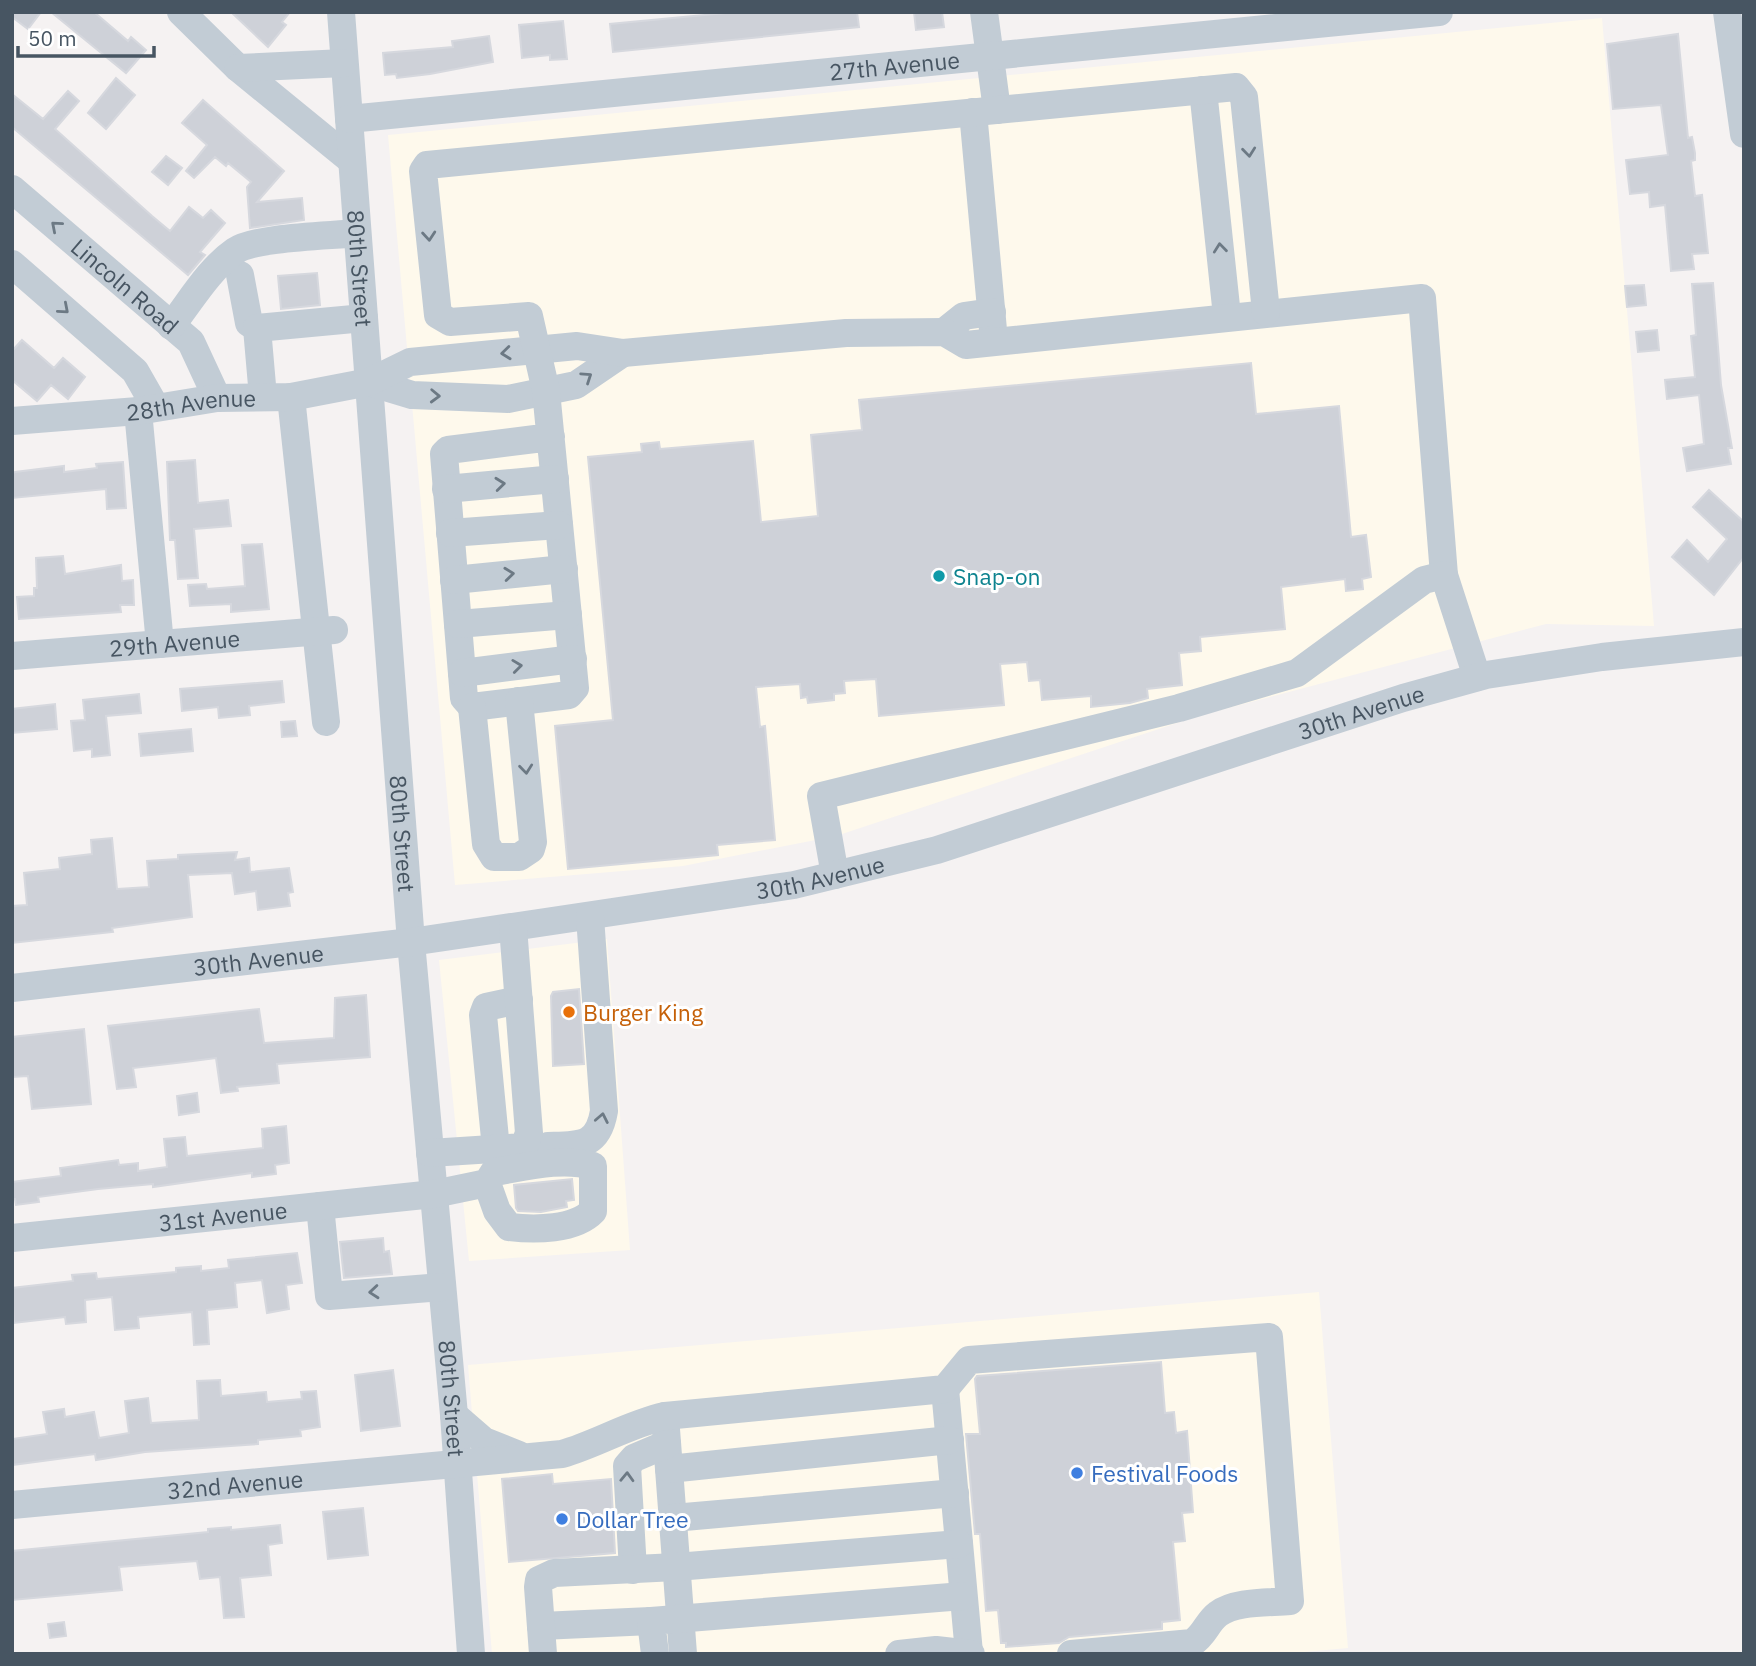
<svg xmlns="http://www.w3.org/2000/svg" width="1756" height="1666" font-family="'IBM Plex Sans',sans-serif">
<rect width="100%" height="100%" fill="#f5f2f2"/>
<!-- commercial -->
<path fill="#fef9ec" d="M1602,18L1654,626L1546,624L1198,716L836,836L683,866L455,885L388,135Z
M607,939L630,1250L469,1261L439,960Z
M1319,1292L1348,1648L1282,1654H492L468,1365Z"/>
<!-- building -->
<path fill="#ced1d8" stroke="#d6d8de" stroke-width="2" d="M12,12H41L28,29L12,17Z
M51,12H94L128,41L131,37L146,50L126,73Z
M231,12H290L282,22L286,25L268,47Z
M736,12H857L859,27L613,52L610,24Z
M914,12H942L944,27L916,30Z
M563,21L567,59L550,60V55L522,58L519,25Z
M1678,34L1688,138L1692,137L1695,153V160L1691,161L1695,196L1702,195L1708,253L1692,254L1694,269L1671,271L1665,205L1650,207L1649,192L1630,194L1626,160L1668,155L1661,105L1613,109L1607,44Z
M489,36L493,62L430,74L397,78L396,74L385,75L383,53L453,47L452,41Z
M116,78L135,95L106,129L88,113Z
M68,91L79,101L55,129L152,216L170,231L189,207L203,218L211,210L225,223L200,252L205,255L188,275L12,127V94L43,119Z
M203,100L284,171L257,202L302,198L304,220L250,228L247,187L251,182L228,163L226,166L215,157L194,178L186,171L207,145L182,123Z
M166,156L182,168L168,185L152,172Z
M317,273L320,305L281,309L278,276Z
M1713,283L1721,385L1732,448H1728L1731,464L1687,471L1683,448L1704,444L1699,395L1667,399L1665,380L1695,377L1691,336L1696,335L1692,284Z
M1644,285L1646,305L1627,307L1625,286Z
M1657,330L1659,350L1638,352L1636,332Z
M22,340L54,368L63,358L85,377L68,399L51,385L37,401L12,380V351Z
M1251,363L1256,414L1339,406L1351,537L1366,535L1371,577L1362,579L1363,589L1346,591L1345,579L1281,587L1285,629L1200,637L1201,651L1179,653L1182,685L1147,689L1148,698L1130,703L1091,707V696L1042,700L1040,680L1029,681L1027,662L1000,664L1004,705L879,716L876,679L844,681L845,693L834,694V700L808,703L807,697L801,698L800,684L756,687L760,727L765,726L775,840L717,845L718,855L568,869L555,726L613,720L588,457L642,452L641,444L659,442L660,449L753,441L761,522L818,516L811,435L862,430L859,400Z
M195,460L198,503L228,500L231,526L194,529L198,578L178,579L175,540H170L167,462Z
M123,462L126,508L107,509L106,489L12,498V474L15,472L64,466V472L97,468L96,464Z
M1709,490L1744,522V557L1714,595L1672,557L1687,540L1708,562L1727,539L1693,507Z
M262,544L269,609L231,612V604L190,606L188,585L206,584L207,589L245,586L242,545Z
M63,556L65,574L121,565L122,581L133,580L134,605H120L121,612L19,619L17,597L34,596V588H37L36,558Z
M282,681L284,702L249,706L250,715L219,718L218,707L182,711L180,689Z
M139,694L141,713L106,716L110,755L92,757V749L74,751L71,721L85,720L83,700Z
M55,704L57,729L12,733V709Z
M295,721L297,736L282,737L281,722Z
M191,729L193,751L141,756L139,734Z
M112,838L117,889L149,887L147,861L178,859V855L237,852L235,860L249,858L250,872L289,868L293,892L288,893L290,906L258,910L256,891L235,894L232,873L188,875L192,917L112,928L113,932L12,943V906L27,905L24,873L60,869L59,858L92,854L91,840Z
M579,989L584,1064L553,1066L551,996L553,992Z
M366,995L370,1057L277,1064L279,1083L237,1087L238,1091L221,1093L216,1058L185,1062L133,1068L136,1087L117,1089L108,1026L259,1009L264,1043L334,1038L335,998Z
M84,1029L91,1104L32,1109L28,1076L12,1077V1037Z
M197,1093L199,1112L179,1115L177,1096Z
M286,1126L289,1163L275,1165L276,1174L252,1177V1173L153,1187V1184L98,1189L38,1197L39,1202L16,1205L15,1199H12V1182L61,1176L60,1168L118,1160L119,1165L138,1163V1171L167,1167L164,1139L185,1137L187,1156L263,1148L262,1129Z
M572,1179L574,1200L566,1201L567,1207L541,1212L518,1211L516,1208L514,1185Z
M383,1238L384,1252L389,1251L392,1274L344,1278L340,1242Z
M297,1253L302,1283L286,1285L289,1309L267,1313L262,1280L235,1283L237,1307L207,1310L209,1344L194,1345L192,1312L138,1317L139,1328L115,1330L112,1297L85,1300L86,1322L66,1324L65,1317L14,1323L12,1288L73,1281L72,1275L96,1273L97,1279L176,1272V1268L201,1266V1271L229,1268L228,1260Z
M1161,1362L1165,1413L1174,1412L1176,1433L1187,1431L1193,1512L1182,1513L1185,1541L1173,1542L1180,1620L1162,1622V1629L1069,1637L1059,1643L1006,1647V1643H1001L998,1610L986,1611L980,1534H975L966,1434H980L975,1379L977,1376Z
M393,1370L400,1426L361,1431L355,1375Z
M220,1380L221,1396L266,1392L267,1402L302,1399L301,1392L316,1391L320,1427L300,1430L301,1436L258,1440V1444L145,1452L96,1460L95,1454L12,1465V1439L47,1434L43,1412L64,1409L65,1417L94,1412L99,1438L129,1433L125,1401L148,1398L151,1423L199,1420L197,1381Z
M552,1474L553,1484L611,1479L615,1553L509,1562L502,1479Z
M363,1508L368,1555L328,1559L323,1512Z
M280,1525L282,1543L268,1545L271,1575L240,1578L244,1617L224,1618L220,1577L200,1579L197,1561L119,1567L122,1590L12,1600V1551L208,1532V1529L231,1527V1530Z
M64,1622L66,1636L50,1638L48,1624Z"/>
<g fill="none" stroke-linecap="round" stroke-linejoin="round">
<!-- minor -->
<g stroke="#c2ccd5" stroke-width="28">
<path d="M181,12L238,68L352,161"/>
<path id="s1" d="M341,12L411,942L454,1415L471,1654"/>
<path d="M984,12L997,110"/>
<path d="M1727,12L1744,134"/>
<path d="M238,68L344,63"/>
<path d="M1203,90L1227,316"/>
<path d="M973,112L994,341"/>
<path id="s2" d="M349,119L1439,12"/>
<path id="s3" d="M12,189L191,342L217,398"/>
<path d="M12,264L135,371L155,406"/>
<path d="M240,275L249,323L257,328"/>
<path d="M171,326C190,302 209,269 235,251C255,237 330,236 357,233"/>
<path d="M944,332L964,316L992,312"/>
<path d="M369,382L412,395L508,399L576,385L623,353"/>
<path d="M263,397L257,328L364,318"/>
<path d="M291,397L326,722"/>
<path d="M138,411L160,644"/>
<path id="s4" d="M12,421L138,411L217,398L291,397L369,382L410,362L577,346L623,353L846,333L944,332L966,345L1422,298L1444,575"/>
<path d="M551,437L448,450L444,454L464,698L472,707L569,695L575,688L546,391L529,316L450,322L438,315L423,171L427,165L1236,87L1244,97L1266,312"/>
<path d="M446,489L555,479"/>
<path d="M450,533L559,525"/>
<path d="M454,580L564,569"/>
<path d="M458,624L568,615"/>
<path id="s5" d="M12,656L334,630"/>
<path d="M462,673L573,659"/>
<path d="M472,707L486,844L494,857H519L531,849L533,842L519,701"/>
<path d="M835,875L821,796L1179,708L1297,673L1424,580L1444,575L1477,677"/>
<path id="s6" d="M12,988L411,942L794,885L937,850L1403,698L1486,675L1602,657L1744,642"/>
<path d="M548,1146C580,1145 598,1147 604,1111L590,917"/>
<path d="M496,1149L483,1015L486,1007L519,1000"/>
<path d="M430,1153L524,1147L529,1133L513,927"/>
<path d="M320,1206L329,1296L442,1287"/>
<path id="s7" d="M12,1238L434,1194L487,1183L497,1211L509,1227C535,1230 575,1230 593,1211V1166C562,1157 525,1167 494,1172L487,1183"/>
<path d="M945,1389L969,1653"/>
<path d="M454,1415L484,1441L519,1455"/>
<path d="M665,1416L683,1654"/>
<path d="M669,1469L950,1440"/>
<path id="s8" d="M12,1505L562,1454C597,1444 629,1424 665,1416L945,1389L969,1360L1269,1337L1290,1601C1268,1603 1235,1601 1218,1614C1207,1622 1205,1635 1192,1643L1071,1654"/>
<path d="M673,1518L955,1493"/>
<path d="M633,1570L627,1466L634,1458L667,1444"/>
<path d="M541,1626L651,1621"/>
<path d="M543,1654L538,1587L539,1580L554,1573L676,1567L959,1544"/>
<path d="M655,1654L651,1621L963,1596"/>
<path d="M899,1654L936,1650L971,1654"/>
</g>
</g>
<!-- one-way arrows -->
<defs><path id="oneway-chevron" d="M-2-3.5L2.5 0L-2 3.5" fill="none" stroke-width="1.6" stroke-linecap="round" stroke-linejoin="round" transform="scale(1.75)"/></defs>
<g stroke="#6c7984">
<use href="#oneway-chevron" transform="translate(1249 152) rotate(84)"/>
<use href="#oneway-chevron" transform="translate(56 226) rotate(-139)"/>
<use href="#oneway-chevron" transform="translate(429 236) rotate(85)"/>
<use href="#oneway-chevron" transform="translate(1220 248) rotate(-96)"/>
<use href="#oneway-chevron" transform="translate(64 309) rotate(41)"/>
<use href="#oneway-chevron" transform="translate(506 353) rotate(174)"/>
<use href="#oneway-chevron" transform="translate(587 377) rotate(-34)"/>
<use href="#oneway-chevron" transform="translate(435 396) rotate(2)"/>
<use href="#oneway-chevron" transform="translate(500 484) rotate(-6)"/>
<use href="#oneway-chevron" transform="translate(509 574) rotate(-6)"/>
<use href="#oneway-chevron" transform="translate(517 666) rotate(-7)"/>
<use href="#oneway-chevron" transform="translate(526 769) rotate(84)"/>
<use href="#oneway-chevron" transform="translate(602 1118) rotate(-79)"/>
<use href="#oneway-chevron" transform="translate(374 1292) rotate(175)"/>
<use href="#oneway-chevron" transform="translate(627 1477) rotate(-88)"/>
</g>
<!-- markers -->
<circle fill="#0f9aa8" stroke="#fff" stroke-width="2.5" cx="939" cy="576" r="7"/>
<circle fill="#e8710a" stroke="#fff" stroke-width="2.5" cx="569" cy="1012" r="7"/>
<g fill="#3f7fe0" stroke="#fff" stroke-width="2.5">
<circle cx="1077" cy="1473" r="7"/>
<circle cx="562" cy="1519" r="7"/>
</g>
<g text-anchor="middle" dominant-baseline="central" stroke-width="6" stroke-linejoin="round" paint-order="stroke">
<!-- street labels -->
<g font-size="23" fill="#475562" stroke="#fff">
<text stroke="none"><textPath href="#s2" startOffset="548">27th Avenue</textPath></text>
<text stroke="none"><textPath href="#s1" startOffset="257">80th Street</textPath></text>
<text stroke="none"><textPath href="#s3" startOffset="149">Lincoln Road</textPath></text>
<text stroke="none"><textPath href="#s4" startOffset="180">28th Avenue</textPath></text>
<text stroke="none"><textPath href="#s5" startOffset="163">29th Avenue</textPath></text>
<text stroke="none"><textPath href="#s6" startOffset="1382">30th Avenue</textPath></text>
<text stroke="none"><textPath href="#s1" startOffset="824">80th Street</textPath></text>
<text stroke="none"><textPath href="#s6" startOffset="816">30th Avenue</textPath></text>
<text stroke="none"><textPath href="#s6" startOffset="248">30th Avenue</textPath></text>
<text stroke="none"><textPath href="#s7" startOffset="212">31st Avenue</textPath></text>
<text stroke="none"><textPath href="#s1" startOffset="1391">80th Street</textPath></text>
<text stroke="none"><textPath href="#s8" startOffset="224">32nd Avenue</textPath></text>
</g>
<!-- culture labels -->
<g font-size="23" fill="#0d838f" stroke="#fff" text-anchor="start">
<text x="953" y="576">Snap-on</text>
</g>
<!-- food labels -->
<g font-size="23" fill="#c56008" stroke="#fff" text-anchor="start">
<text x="583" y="1012">Burger King</text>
</g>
<!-- shop labels -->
<g font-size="23" fill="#366cbe" stroke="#fff" text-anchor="start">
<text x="1091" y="1473">Festival Foods</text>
<text x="576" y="1519">Dollar Tree</text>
</g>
</g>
<!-- border -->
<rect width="1756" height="1666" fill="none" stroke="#475562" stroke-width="28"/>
<!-- scale -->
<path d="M18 46v10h136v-10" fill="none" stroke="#475562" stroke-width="3.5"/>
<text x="28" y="46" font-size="21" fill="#475562" stroke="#ffffff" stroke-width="5" paint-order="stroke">50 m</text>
</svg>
